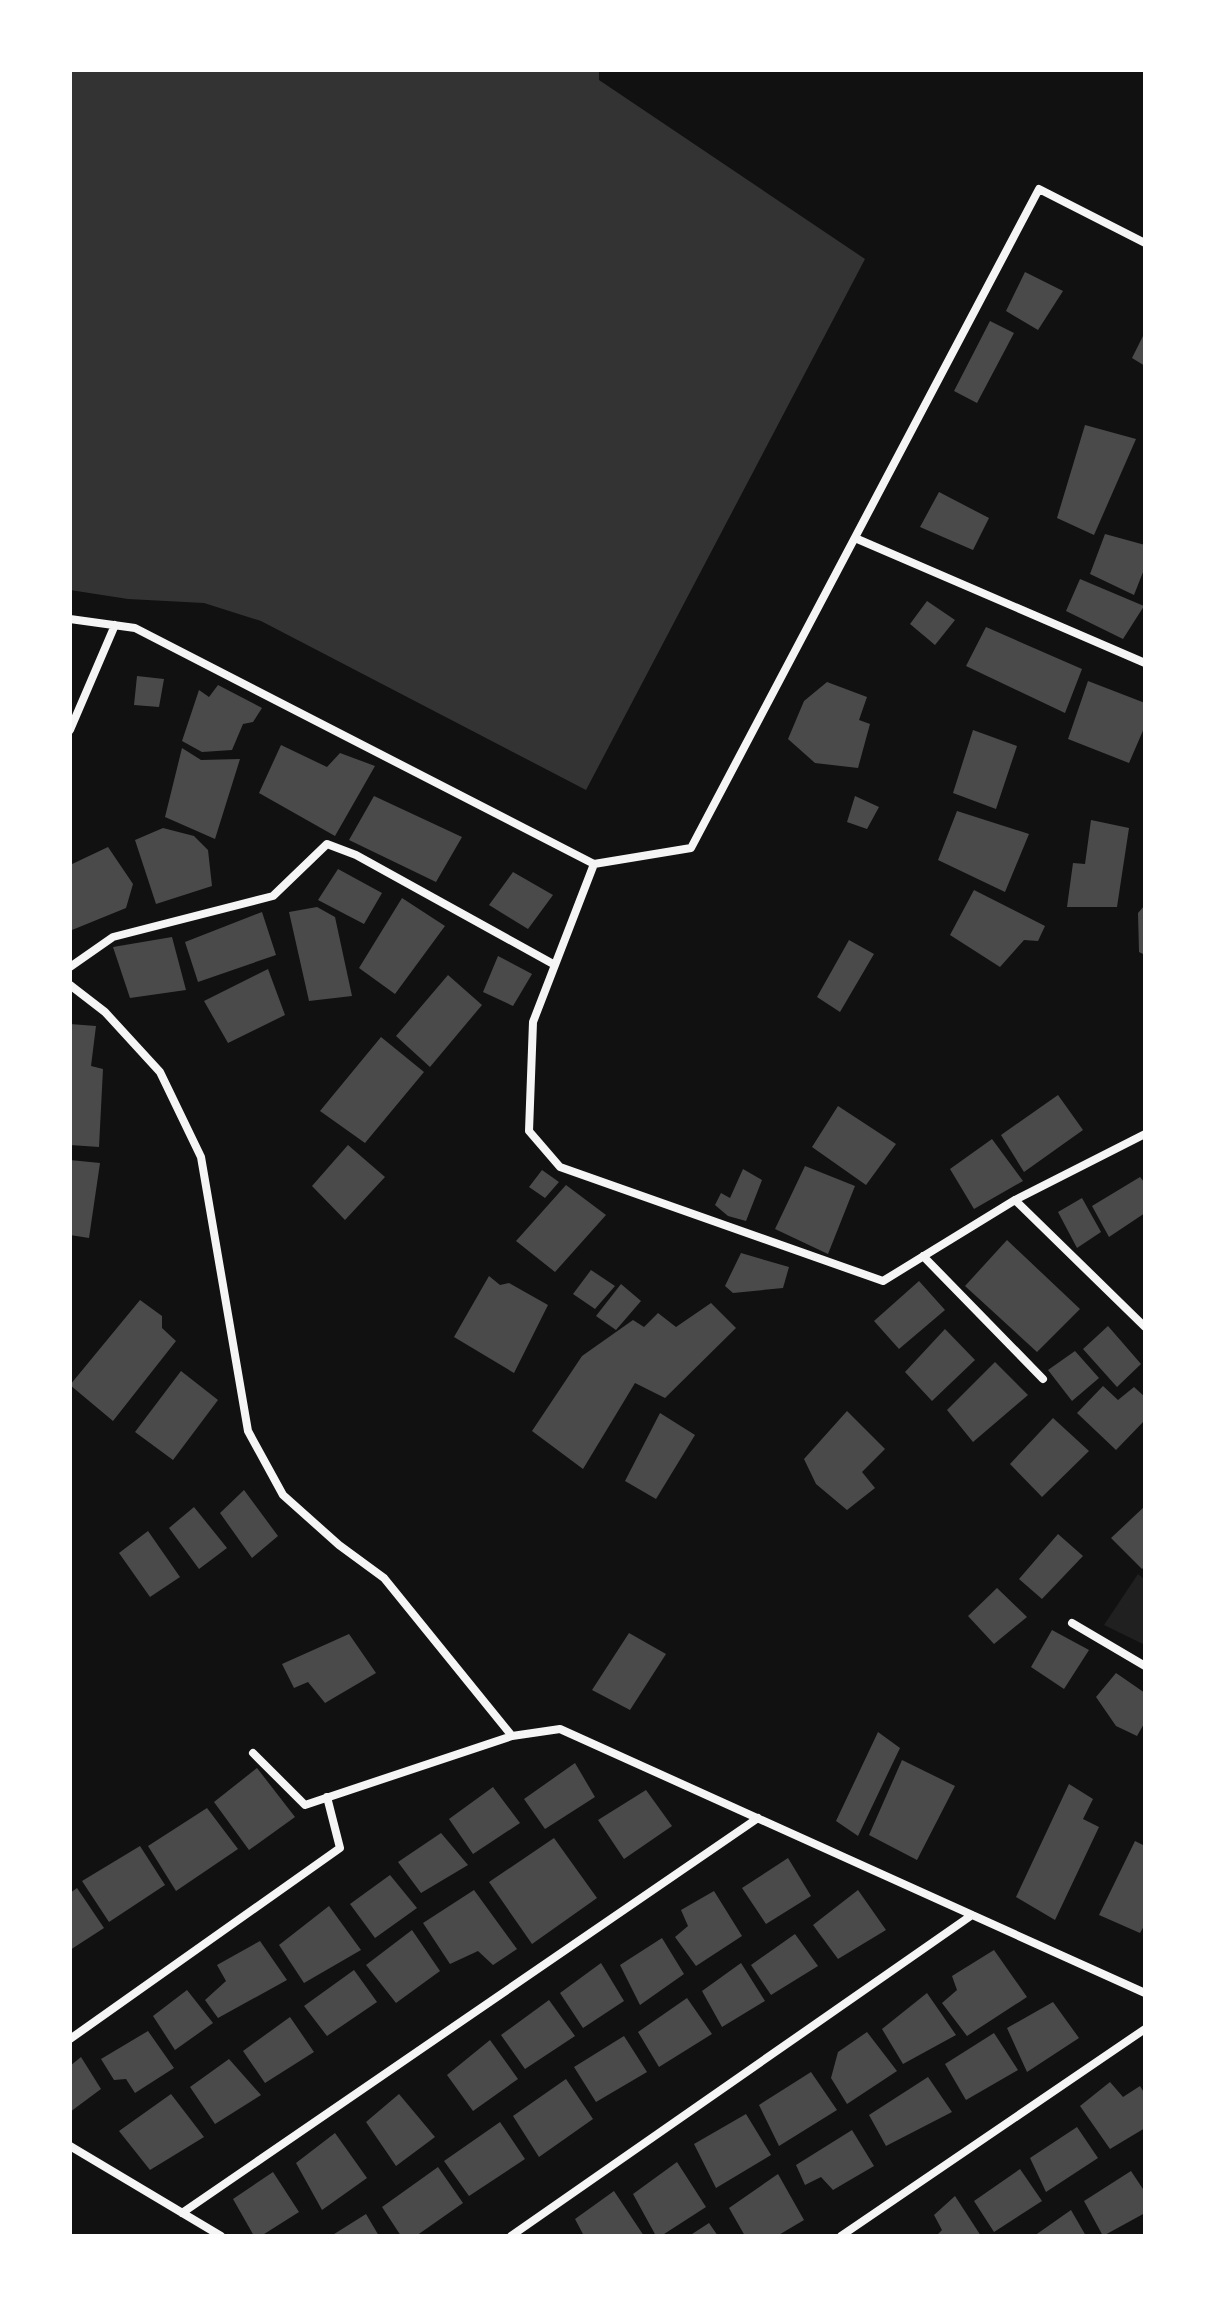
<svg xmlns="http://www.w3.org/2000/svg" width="1215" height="2306" font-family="'Libre Baskerville',serif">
<rect width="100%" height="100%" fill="#111"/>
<!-- green -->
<path fill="#202020" d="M1138,1574L1145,1580V1645L1104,1625Z"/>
<!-- water -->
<path fill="#333" d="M70,70H599V80L865,259L586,790L261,621L204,603L128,599L70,590Z"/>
<!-- building -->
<path fill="#4a4a4a" d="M1025,272L1063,291L1038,330L1006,311Z
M990,321L1014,333L977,403L954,391Z
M1145,332V366L1132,358Z
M1085,425L1136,439L1094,535L1057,518Z
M939,492L989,518L973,550L920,527Z
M1105,534L1145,545V567L1134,595L1090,574Z
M1080,579L1144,606L1123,639L1066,611Z
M927,601L955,620L935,645L910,624Z
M986,627L1082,669L1065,713L966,666Z
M137,676L164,679L159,707L134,705Z
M1088,681L1145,703V726L1129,763L1068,739Z
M827,682L867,697L859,720L870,724L858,768L815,763L788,739L804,701Z
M218,685L262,708L253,722L243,724L232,750L202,752L182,741L199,690L209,697Z
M973,730L1017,746L996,809L953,793Z
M281,745L327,767L340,753L375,766L335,836L259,793Z
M182,748L201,760L240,759L215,839L165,817Z
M374,796L462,837L436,882L349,840Z
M855,796L879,807L867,829L847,822Z
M957,811L1029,834L1005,892L938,860Z
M1091,820L1129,828L1117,907H1067L1073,863L1085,864Z
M163,828L194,836L208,850L212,886L156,904L135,840Z
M108,847L133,884L126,908L72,930L70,925V865Z
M338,869L382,893L364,924L318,900Z
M513,872L553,895L528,929L489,905Z
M974,890L1045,926L1038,941L1024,940L1000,967L950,935Z
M402,898L445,926L395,994L359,968Z
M1145,905V955L1139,952L1138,913Z
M317,907L335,917L352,996L309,1001L289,912Z
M262,912L276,955L198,982L185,942Z
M172,937L186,990L130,998L113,947Z
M849,940L874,954L840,1012L817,997Z
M498,956L532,974L513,1006L483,992Z
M268,969L285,1015L228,1043L204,1001Z
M448,975L482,1005L430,1067L396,1036Z
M70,1024L96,1026L91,1066L103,1069L99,1147L70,1145Z
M381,1037L424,1072L365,1143L320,1111Z
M1058,1095L1083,1130L1024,1172L1001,1135Z
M838,1106L896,1144L866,1185L812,1147Z
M992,1139L1023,1181L974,1209L950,1169Z
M348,1145L385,1177L345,1220L312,1186Z
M70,1160L100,1163L89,1238L70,1235Z
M805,1166L855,1186L828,1254L775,1229Z
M743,1169L762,1180L746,1221L728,1216L715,1205L721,1193L730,1198Z
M542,1170L559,1182L545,1198L529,1187Z
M1140,1177L1145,1183V1213L1109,1237L1092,1206Z
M566,1185L606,1215L555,1272L516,1241Z
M1082,1198L1101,1232L1077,1248L1058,1212Z
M1007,1240L1080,1309L1037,1352L965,1286Z
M741,1253L789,1267L783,1288L733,1293L725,1286Z
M591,1270L615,1286L595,1309L573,1294Z
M489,1276L500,1285L509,1283L548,1305L514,1373L454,1337Z
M919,1281L945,1310L899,1349L874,1321Z
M621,1284L641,1301L616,1330L596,1316Z
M140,1300L162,1316V1328L176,1341L113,1421L70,1385Z
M711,1303L736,1328L665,1398L635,1383L583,1469L532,1431L582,1356L633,1320L644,1327L658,1313L676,1327Z
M1108,1326L1141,1364L1117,1387L1083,1349Z
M945,1329L975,1360L932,1401L905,1372Z
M1075,1351L1099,1378L1072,1401L1048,1370Z
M995,1362L1028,1395L973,1442L947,1410Z
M181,1371L218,1400L173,1460L135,1432Z
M1103,1386L1118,1400L1134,1387L1145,1397V1420L1116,1450L1077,1413Z
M847,1411L885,1449L862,1472L875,1488L847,1510L816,1484L804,1459Z
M660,1413L695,1435L656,1499L625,1481Z
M1053,1418L1089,1451L1042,1497L1010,1464Z
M244,1490L278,1536L252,1558L220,1513Z
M1145,1506V1566L1142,1569L1111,1538Z
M194,1507L227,1548L199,1569L169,1528Z
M148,1531L180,1577L150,1597L119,1553Z
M1058,1534L1083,1556L1042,1599L1019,1579Z
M997,1588L1027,1617L994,1644L968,1616Z
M1052,1630L1089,1650L1064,1689L1031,1667Z
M629,1633L666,1654L630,1710L592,1690Z
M349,1634L376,1673L325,1703L308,1682L294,1688L282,1664Z
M1116,1673L1145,1693V1722L1137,1736L1116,1726L1096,1697Z
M878,1732L900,1748L858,1836L836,1821Z
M902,1760L955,1786L917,1860L869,1835Z
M575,1763L595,1797L545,1829L524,1799Z
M257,1768L295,1817L249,1850L214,1802Z
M1069,1784L1093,1799L1083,1819L1099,1827L1055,1920L1016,1897Z
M493,1787L520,1823L473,1854L449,1819Z
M646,1790L672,1826L624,1859L598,1820Z
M207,1808L238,1849L176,1891L148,1846Z
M441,1833L468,1865L421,1893L398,1862Z
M554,1838L597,1898L532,1944L489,1882Z
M1135,1841L1145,1846V1924L1140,1933L1099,1915Z
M140,1846L165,1885L109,1922L82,1881Z
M788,1858L811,1896L766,1924L742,1888Z
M390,1875L417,1908L375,1938L350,1904Z
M77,1888L104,1928L70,1950V1893Z
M474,1890L517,1949L493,1965L478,1951L450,1964L423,1923Z
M858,1890L886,1930L838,1959L813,1925Z
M714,1891L742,1936L696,1966L675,1937L688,1926L681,1910Z
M329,1906L361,1950L304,1983L279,1945Z
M412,1930L440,1971L396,2003L366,1965Z
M795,1934L818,1966L771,1995L751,1965Z
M662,1938L684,1974L640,2005L620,1965Z
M260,1941L287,1980L218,2018L205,2000L226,1981L217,1965Z
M994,1950L1027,1997L967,2036L942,2003L957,1990L952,1976Z
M601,1963L624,2001L583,2028L560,1993Z
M741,1963L765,2001L722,2027L702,1991Z
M354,1970L377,2002L327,2036L304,2006Z
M187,1990L213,2023L175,2050L153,2016Z
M927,1993L956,2035L903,2064L882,2029Z
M687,1998L712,2034L659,2067L638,2032Z
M549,2000L575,2036L525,2069L501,2035Z
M1053,2002L1079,2038L1027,2072L1007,2028Z
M290,2017L314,2052L265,2083L243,2051Z
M148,2031L174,2068L135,2093L126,2079L114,2080L101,2059Z
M867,2032L897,2071L847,2104L831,2078L838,2052Z
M994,2033L1018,2070L966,2100L945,2064Z
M624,2036L647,2072L596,2102L574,2067Z
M490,2040L518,2079L473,2111L447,2075Z
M81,2057L101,2089L70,2112V2066Z
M229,2059L261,2095L215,2124L190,2087Z
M811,2072L837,2110L779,2146L759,2105Z
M928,2077L952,2112L886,2146L869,2115Z
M566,2079L593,2119L539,2157L513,2116Z
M1110,2082L1123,2097L1140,2086L1145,2094V2128L1110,2149L1080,2106Z
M171,2094L204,2137L150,2170L119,2131Z
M399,2094L435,2137L396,2166L366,2122Z
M746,2114L771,2155L716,2188L694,2144Z
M500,2122L525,2159L469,2196L444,2161Z
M1077,2127L1098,2158L1046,2192L1030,2158Z
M852,2130L874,2166L833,2190L821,2177L805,2185L796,2165Z
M335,2133L367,2178L322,2210L296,2163Z
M677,2162L706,2207L661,2236H656L633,2194Z
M438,2167L463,2203L416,2236H401L382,2207Z
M1020,2169L1042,2201L994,2232L974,2201Z
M1131,2171L1145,2192V2213L1103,2236L1084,2201Z
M273,2172L299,2212L261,2236H254L233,2199Z
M778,2174L804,2220L777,2236H745L729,2208Z
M614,2191L644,2236H584L575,2219Z
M955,2196L981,2236H936L942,2230L934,2215Z
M1071,2210L1086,2236H1034Z
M366,2214L379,2236H331Z
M709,2223L718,2236H689Z"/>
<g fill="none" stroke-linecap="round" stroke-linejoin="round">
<!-- minor -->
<path stroke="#f5f5f5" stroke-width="8" d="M855,538L1145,663
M70,619L135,628L594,864L691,848L1039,189L1145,243
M70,730L115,625
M594,864L533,1022L529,1131L560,1167L883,1281L1015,1200L1145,1134
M70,967L113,937L273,896L327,844L356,855L555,965
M70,985L105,1012L160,1072L201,1157L248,1431L283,1495L339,1545L384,1578L512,1736
M1015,1200L1145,1327
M923,1256L1043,1379
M1072,1623L1145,1666
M253,1753L305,1805L512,1736L560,1729L1145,1993
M70,2039L340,1848L327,1797
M70,2146L221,2236
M182,2213L758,1818
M511,2236L972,1915
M841,2236L1145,2029"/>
</g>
<!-- border -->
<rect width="1215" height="2306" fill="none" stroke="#ffffff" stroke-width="144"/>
</svg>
